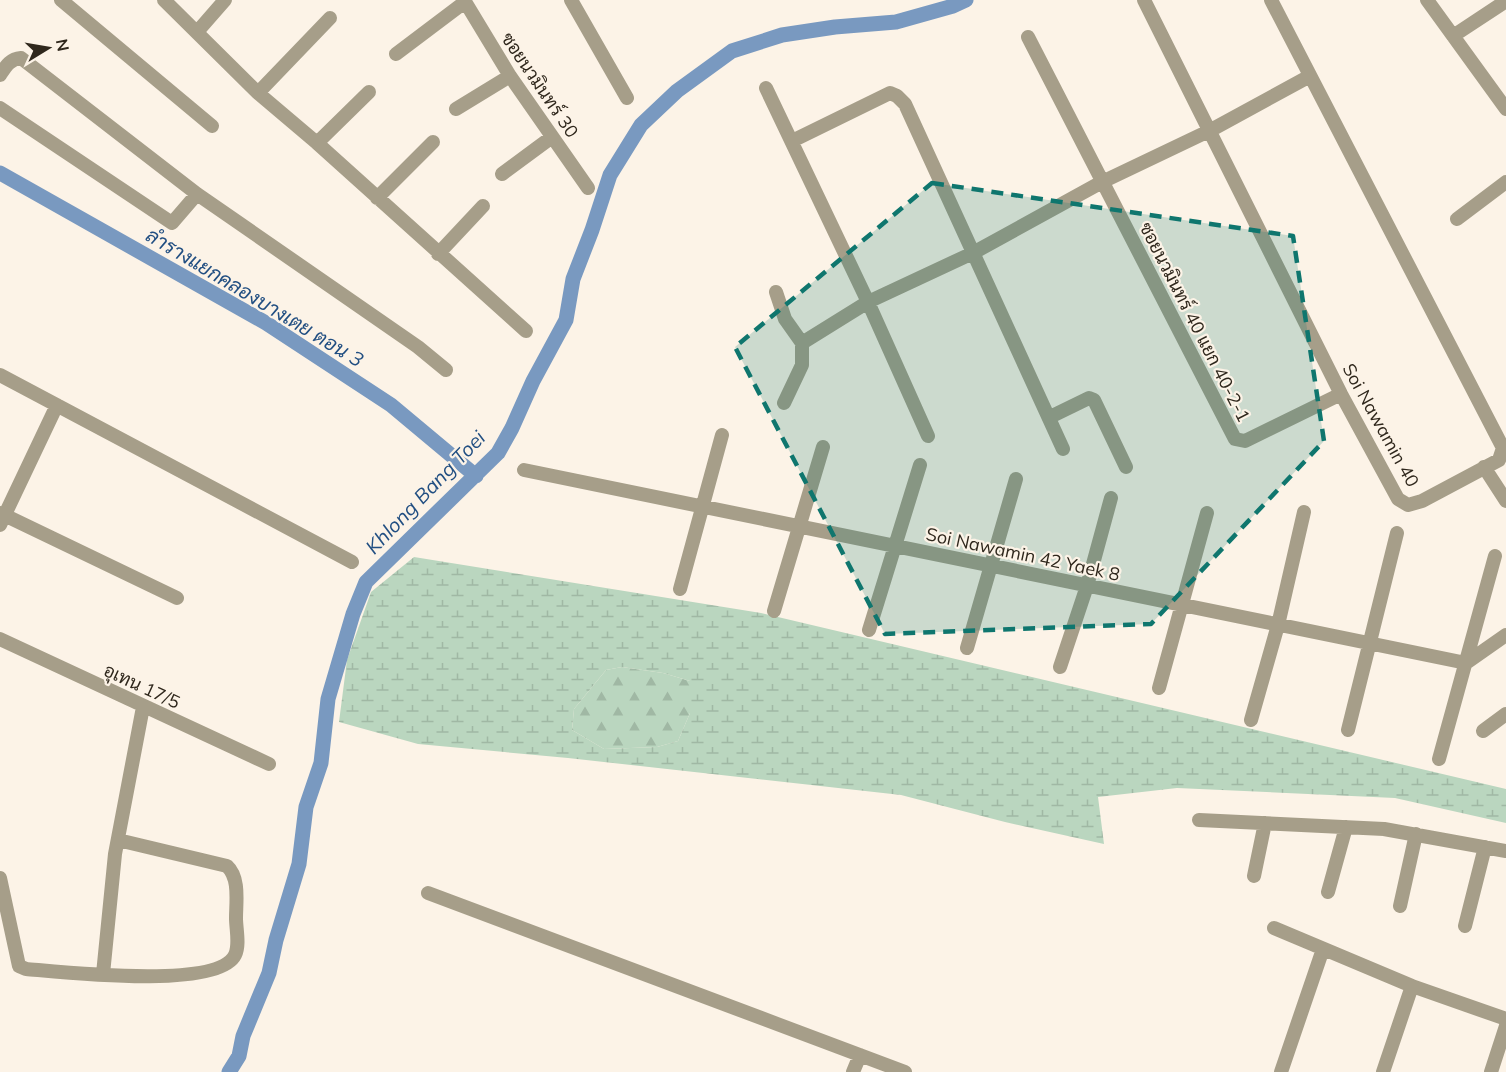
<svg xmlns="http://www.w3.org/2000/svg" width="1506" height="1072" font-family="Mulish,Sarabun,sans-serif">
<defs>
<pattern id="forest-firs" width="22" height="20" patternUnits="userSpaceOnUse" patternTransform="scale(1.5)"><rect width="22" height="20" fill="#bad6bf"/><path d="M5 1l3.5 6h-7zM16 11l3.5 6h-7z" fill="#a0b8a4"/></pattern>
<pattern id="wetland-marsh" width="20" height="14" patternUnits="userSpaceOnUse" patternTransform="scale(1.5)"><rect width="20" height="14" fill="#bad6bf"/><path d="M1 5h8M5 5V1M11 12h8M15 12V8" fill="none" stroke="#a0b8a4"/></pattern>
</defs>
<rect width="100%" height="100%" fill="#fcf3e7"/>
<!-- forest -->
<path fill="url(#forest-firs)" d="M622,667L663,673L690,681V713L678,741L657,747L604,749L572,730L574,709L606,670Z"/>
<!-- wetland -->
<path fill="url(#wetland-marsh)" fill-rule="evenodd" d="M414,557L761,613L1506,789V823L1395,798L1177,788L1098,797L1104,844L1005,822L901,795L568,758L418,744L339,722L347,660L371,592ZM622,667L663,673L690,681V713L678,741L657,747L604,749L572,730L574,709L606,670Z"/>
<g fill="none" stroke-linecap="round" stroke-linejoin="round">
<!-- canal -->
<path stroke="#7999c0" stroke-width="15" d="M0,173L266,323L391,405L476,476
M229,1072L239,1056L243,1036L269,973L276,940L299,864L306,807L321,763L328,699L353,614L366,582L498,453L512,428L533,381L566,320L573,279L592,230L610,175L641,125L677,91L732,51L782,35L835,27L896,22L953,6L966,0"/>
<!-- minor -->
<path stroke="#a69e89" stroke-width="14" d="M61,0L212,126
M164,0L258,93L317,143L526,331
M464,0L510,76L588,188
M571,0L627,98
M1144,0L1341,394L1398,499L1408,505L1422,501L1499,460L1503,448L1271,0
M1427,0L1506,109
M197,32L225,0
M1453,36L1506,1
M1028,37L1235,439L1245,441L1341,394
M396,54L465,2
M0,75C6,66 10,59 21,58L197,194L418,347L446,370
M766,88L868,302L928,436
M258,93L330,18
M0,108L172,223L197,194
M456,109L510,76
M792,141L890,93L897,96L905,104L1063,449
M317,143L369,92
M502,174L552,137
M377,198L433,142
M1457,219L1506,182
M438,254L483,206
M776,292L785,319L802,343V365L784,403
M802,343L868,302L973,253L1102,182L1211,130L1310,76
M0,375L352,562
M1050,417L1089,398L1094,400L1126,467
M1484,467L1506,501
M524,470L1466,663L1506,635
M0,513L177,598
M0,525L57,405
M680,589L722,435
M774,611L823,447
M869,630L920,465
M0,639L269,764
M967,648L1016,479
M1060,667L1087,586L1111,498
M1159,688L1207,513
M1251,720L1278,625L1304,512
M1348,730L1397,533
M1483,731L1506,714
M1439,759L1495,556
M1199,820L1384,829L1506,851
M1254,876L1265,823
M0,878L19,966L26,969C62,972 218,990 235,955C240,945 236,929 236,918C236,902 240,878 227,866L118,840
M1328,892L1346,827
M428,893L905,1072
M1400,906L1416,834
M1465,926L1485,847
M1274,928L1412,986L1506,1019
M103,974L115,854L143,707
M853,1072L860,1055
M1281,1072L1323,949
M1383,1072L1412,986
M1491,1072L1506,1026"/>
</g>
<!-- marked area -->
<path fill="#0f766e" fill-opacity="0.2" stroke="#0f766e" stroke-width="4.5" stroke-dasharray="12 8" stroke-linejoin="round" d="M932,183L1293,236L1324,441L1151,624L885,634L735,347Z"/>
<g text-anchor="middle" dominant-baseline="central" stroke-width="4.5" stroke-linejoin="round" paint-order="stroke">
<!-- street labels -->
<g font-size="18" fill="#2f271c" stroke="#fcf3e7">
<text transform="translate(540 85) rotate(56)">ซอยนวมินทร์ 30</text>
<text transform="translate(1195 322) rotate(63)">ซอยนวมินทร์ 40 แยก 40-2-1</text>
<text transform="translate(1381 425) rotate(61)">Soi Nawamin 40</text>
<text transform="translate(1023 554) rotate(12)">Soi Nawamin 42 Yaek 8</text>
<text transform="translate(142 686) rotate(25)">อุเทน 17/5</text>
</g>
<!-- water labels -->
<g font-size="20" font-style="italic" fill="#224f82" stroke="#fcf3e7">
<text transform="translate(255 297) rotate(31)">ลำรางแยกคลองบางเตย ตอน 3</text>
<text transform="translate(425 492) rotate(-46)">Khlong Bang Toei</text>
</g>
</g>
<!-- north arrow -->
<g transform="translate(48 48) rotate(79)" stroke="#fcf3e7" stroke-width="4.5" paint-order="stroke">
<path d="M0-4.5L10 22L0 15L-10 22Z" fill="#2f271c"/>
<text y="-9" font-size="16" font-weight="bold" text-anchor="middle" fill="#2f271c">N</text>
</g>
</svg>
